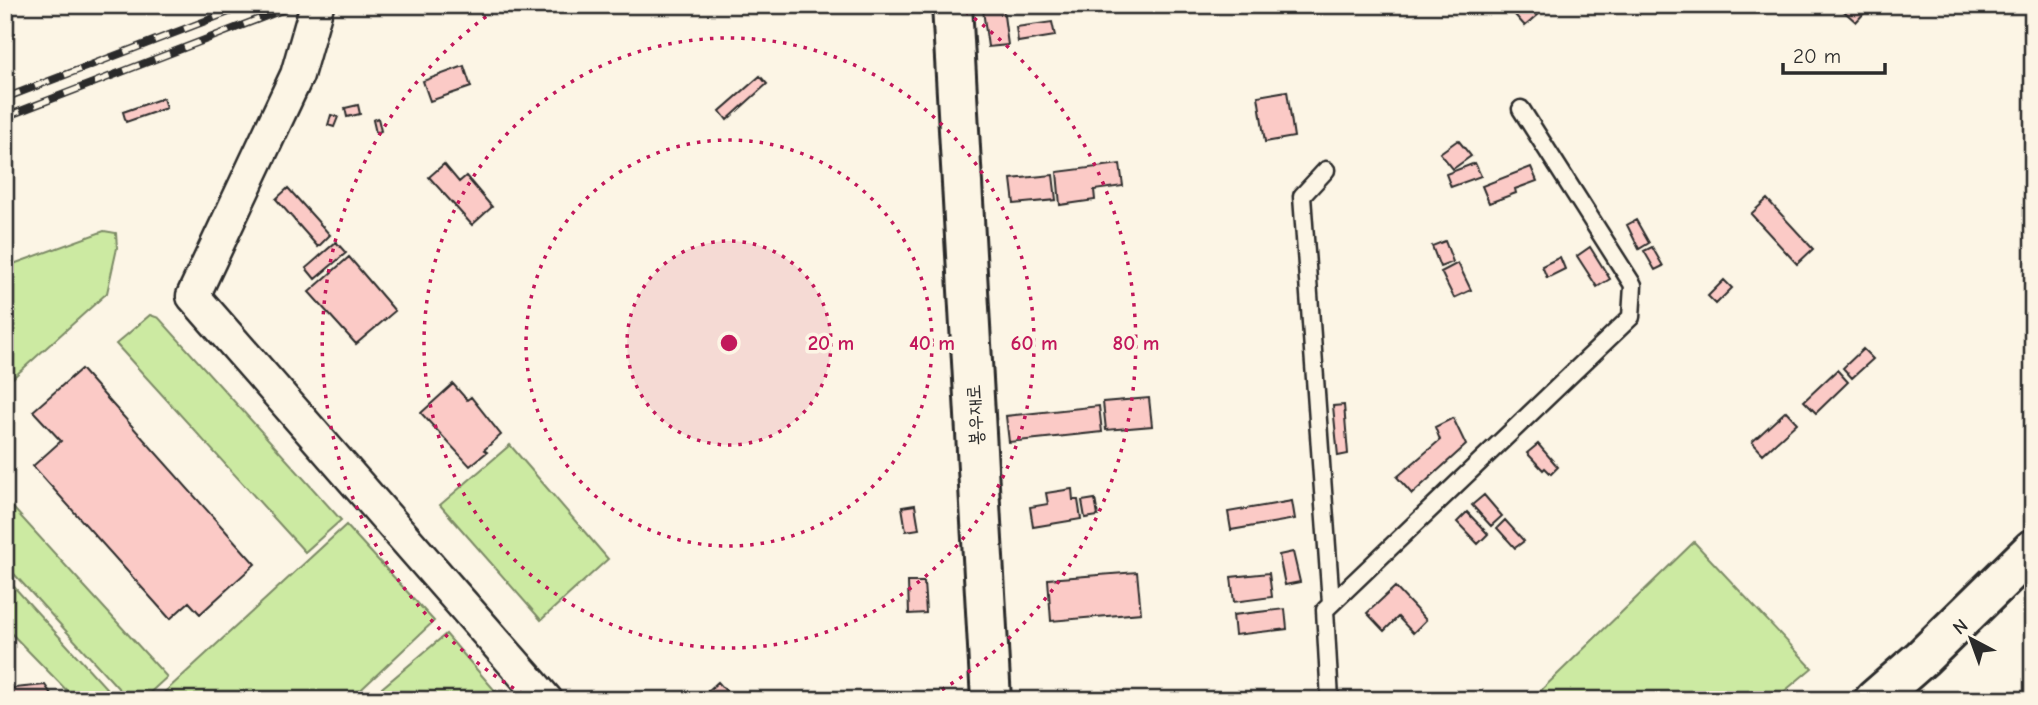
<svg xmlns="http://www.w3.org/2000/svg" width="2038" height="705" font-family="'Comic Neue','Poor Story',sans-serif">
<rect width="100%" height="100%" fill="#fcf5e5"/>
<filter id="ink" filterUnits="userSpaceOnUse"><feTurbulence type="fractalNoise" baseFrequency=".0143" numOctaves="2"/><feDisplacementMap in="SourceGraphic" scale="14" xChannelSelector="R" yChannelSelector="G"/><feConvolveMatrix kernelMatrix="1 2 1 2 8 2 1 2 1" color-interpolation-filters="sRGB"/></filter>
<g filter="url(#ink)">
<!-- green -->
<path fill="#cceaa2" stroke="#7c8a66" stroke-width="2" d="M104,231L116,233L117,248L107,293L5,385V267Z
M150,315L159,318L341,520L305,552L116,344Z
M510,445L608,559L541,620L440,505Z
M5,499L167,677L142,700H129L5,564Z
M346,525L434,621L350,700H156Z
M1694,542L1812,668L1774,700H1531Z
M5,577L117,700H76L5,627Z
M446,634L503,700H381L376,693Z"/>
<!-- building -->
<path fill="#fbcac6" stroke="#2b2b2b" stroke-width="2" d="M1506,5H1529L1538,15L1525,26Z
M1837,5H1859L1866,11L1856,22Z
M1003,8L1008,45L988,47L983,10Z
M1052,22L1055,36L1018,42L1016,27Z
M464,66L471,87L430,101L423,81Z
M760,76L767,84L727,120L720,111Z
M1287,91L1294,137L1265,142L1258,96Z
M163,98L166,108L126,122L123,112Z
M358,105L360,114L347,117L345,108Z
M331,115L338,117L334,127L328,125Z
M378,118L381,131L376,133L373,120Z
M1458,140L1471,156L1453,169L1440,153Z
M1475,163L1481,176L1451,187L1446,174Z
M444,164L459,182L466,176L492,207L472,225L429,177Z
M1120,164L1123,186L1094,190L1095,200L1060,205L1057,172Z
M1531,167L1537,181L1515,189L1516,193L1489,203L1482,186Z
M1053,175L1056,200L1014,204L1011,179Z
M288,188L330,235L318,247L276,199Z
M1767,199L1813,249L1797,264L1751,214Z
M1636,220L1649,243L1639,249L1627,225Z
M1445,241L1453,262L1440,267L1432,246Z
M336,242L346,253L315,279L306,268Z
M1590,247L1610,279L1597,287L1577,256Z
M1652,247L1663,266L1655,270L1644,251Z
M349,257L395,311L356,344L309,292Z
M1560,257L1565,269L1547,278L1542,266Z
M1458,263L1471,290L1454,298L1441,272Z
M1724,280L1732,288L1716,304L1708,296Z
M1863,349L1873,359L1852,378L1843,368Z
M81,369L255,564L200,614L189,602L170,619L33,466L61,441L33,411Z
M1837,370L1848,382L1816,413L1804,401Z
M453,384L467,400L471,397L501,435L484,450L487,452L470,466L421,413Z
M1149,398L1152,426L1106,430L1103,402Z
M1344,405L1348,454L1338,456L1333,406Z
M1099,406L1102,432L1009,442L1006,416Z
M1786,411L1797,423L1763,454L1752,442Z
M1453,418L1466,445L1412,494L1397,477L1440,440L1435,427Z
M1538,444L1558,467L1551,474L1545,468L1543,470L1527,453Z
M1072,489L1073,500H1078L1081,519L1033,527L1030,507L1048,504L1046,493Z
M1484,495L1502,516L1491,526L1472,505Z
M1095,499L1098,516L1085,518L1082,501Z
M1292,501L1295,519L1231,530L1228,512Z
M915,505L919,529L906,531L902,507Z
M1467,512L1488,534L1478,544L1457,522Z
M1505,520L1524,541L1515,548L1497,528Z
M1293,552L1300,582L1285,585L1279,555Z
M1137,572L1141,613L1051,621L1048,579Z
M1269,573L1272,597L1234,602L1231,577Z
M908,582H924L926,613L909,614Z
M1395,587L1426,620L1413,633L1398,617L1384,631L1367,613Z
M1285,609L1287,629L1235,635L1233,615Z
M718,682L734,700H698Z
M45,685L55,700H5V689Z"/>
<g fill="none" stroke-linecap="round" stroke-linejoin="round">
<!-- service casing -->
<g stroke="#2b2b2b" stroke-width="21">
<path id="service" d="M1326,170L1302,196L1331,603
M1330,700L1325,610L1631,317L1633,285L1521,109"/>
</g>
<!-- minor casing -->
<g stroke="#2b2b2b" stroke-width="37">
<path id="minor" d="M317,5L297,75L193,296L546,700"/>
</g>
<!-- tertiary casing -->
<g stroke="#2b2b2b" stroke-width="44">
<path id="tertiary" d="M952,5L991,700"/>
</g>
<!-- secondary casing -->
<g stroke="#2b2b2b" stroke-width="44">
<path id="secondary" d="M1874,700L1922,658L2033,549"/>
</g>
<!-- service -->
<use href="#service" stroke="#fcf5e5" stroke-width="16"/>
<!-- minor -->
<use href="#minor" stroke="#fcf5e5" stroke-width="32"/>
<!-- tertiary -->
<use href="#tertiary" stroke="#fcf5e5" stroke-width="38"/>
<!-- secondary -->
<use href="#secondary" stroke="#fcf5e5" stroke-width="38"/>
<!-- rail casing -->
<g stroke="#2b2b2b" stroke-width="8">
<path id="rail" d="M5,98L247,5
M5,117L295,5"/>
</g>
<!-- rail -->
<use href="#rail" stroke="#fcf5e5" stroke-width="5" stroke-dasharray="16" stroke-linecap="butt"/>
</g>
</g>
<!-- distance rings -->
<circle cx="729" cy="343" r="102" fill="#c2185b" fill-opacity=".12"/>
<g fill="none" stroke="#c2185b" stroke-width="3.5" stroke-dasharray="3.5 7">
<circle cx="729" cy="343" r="102"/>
<circle cx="729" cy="343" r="203"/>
<circle cx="729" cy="343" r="305"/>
<path d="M532 699A407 407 0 0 1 501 6M957 6A407 407 0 0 1 926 699"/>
</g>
<g text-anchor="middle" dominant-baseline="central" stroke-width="7" stroke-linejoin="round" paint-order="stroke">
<!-- street labels -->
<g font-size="19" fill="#2b2b2b" stroke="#fcf5e5">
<text transform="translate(975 415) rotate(-93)">봉우재로</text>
</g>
</g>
<circle cx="729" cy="343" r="10" fill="#c2185b" stroke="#fcf5e5" stroke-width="3.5"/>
<g font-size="21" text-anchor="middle" font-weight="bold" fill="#c2185b" stroke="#fcf5e5" stroke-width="7" stroke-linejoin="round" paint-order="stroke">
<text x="831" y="350">20 m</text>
<text x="932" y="350">40 m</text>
<text x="1034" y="350">60 m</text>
<text x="1136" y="350">80 m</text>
</g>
<!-- margin -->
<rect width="2038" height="705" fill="none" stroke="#fcf5e5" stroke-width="28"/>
<rect x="14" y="14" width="2010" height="677" fill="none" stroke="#2b2b2b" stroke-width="2.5" filter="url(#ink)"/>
<!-- north arrow -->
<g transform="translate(1971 639) rotate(319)" stroke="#fcf5e5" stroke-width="5" paint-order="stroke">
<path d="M0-5L12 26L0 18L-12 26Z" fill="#2b2b2b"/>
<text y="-10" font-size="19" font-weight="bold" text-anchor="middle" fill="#2b2b2b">N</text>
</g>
<!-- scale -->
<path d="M1783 63v10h102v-10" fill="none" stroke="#2b2b2b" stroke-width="3.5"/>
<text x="1793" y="63" font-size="21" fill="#2b2b2b" stroke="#fcf5e5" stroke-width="5" paint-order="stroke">20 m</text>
</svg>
